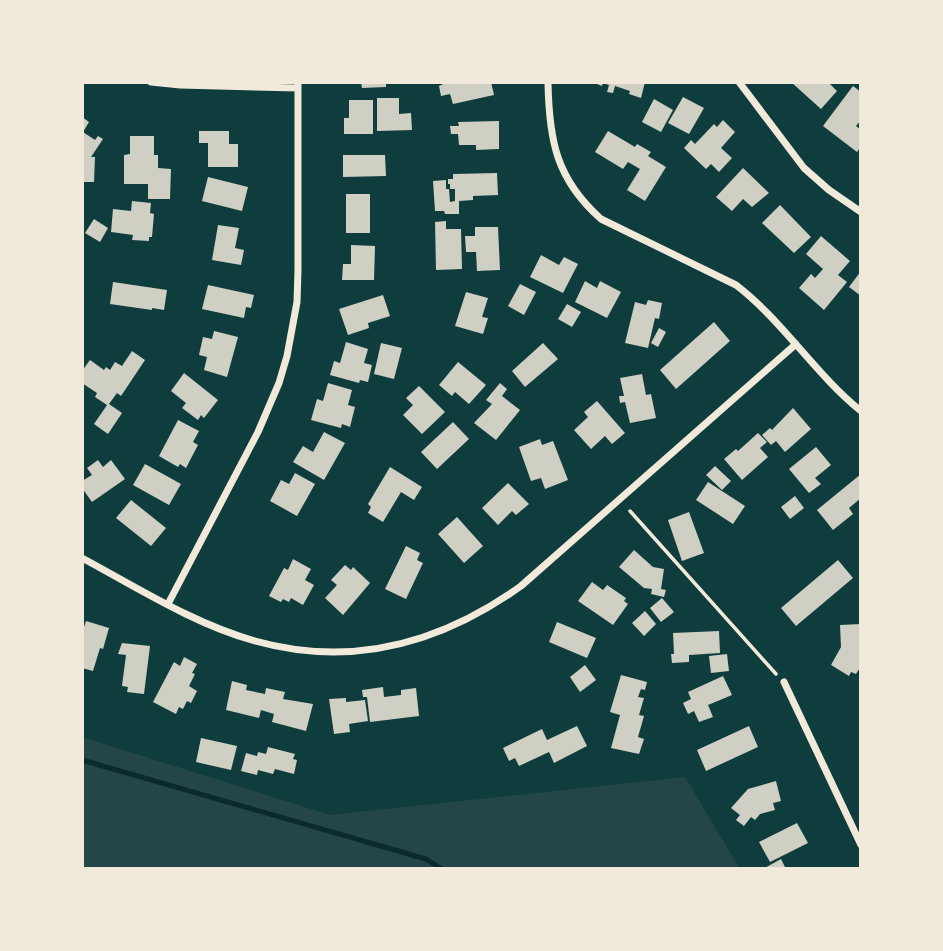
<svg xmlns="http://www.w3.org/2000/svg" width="943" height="951" font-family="'Sofia Sans Condensed',sans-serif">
<rect width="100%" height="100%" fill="#0f3d3e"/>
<!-- green -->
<path fill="#244646" d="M82,737L330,815L685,777L740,869H82Z"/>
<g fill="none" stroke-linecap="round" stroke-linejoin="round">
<!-- stream -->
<path stroke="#0a2a2b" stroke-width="5" d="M82,760L426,859L442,869"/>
</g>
<!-- building -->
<path fill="#cfcfc3" d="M361,82H386V87L362,88Z
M448,82H491L494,95L453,104L450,94L441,96L439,86Z
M592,82H645L641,98L629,94L630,91L615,86L613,93L607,92L609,85L603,83L602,86Z
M791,82H828L837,91L821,109Z
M853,86L861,92V120L856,126L861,130V146L857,152L823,126Z
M683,97L704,108L689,134L668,123Z
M377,98H399V114L411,113L412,130L377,131Z
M654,99L673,110L661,132L642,122Z
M349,100H373V134H344V118H349Z
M82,117L89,122L83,132L95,140L98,136L103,139L91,157H95L94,182H82Z
M723,120L735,132L721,148L732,158L719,172L711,164L706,169L684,148L691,140L695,144L714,124L717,127Z
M499,121V149L476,150V145H459L458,134H451L450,126H459L458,122Z
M199,131H229V144H238V167H208V143H199Z
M608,131L635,147L637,144L651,152L648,156L666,167L645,201L627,190L640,169L628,162L623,169L595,152Z
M130,136H154V155H158V168L171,169L170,199H148V184H124V155L130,154Z
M343,155H385L386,176L343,177Z
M743,168L769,193L752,207L743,199L732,211L716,197Z
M497,173L498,195L473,196V200L459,201V214H445L444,211H435L433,181L446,180V189H449L450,202L455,201V189H450V184H448V179H453V174Z
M208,177L248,187L242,211L202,201Z
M346,194H370V233H346Z
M132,201L151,203L150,213L154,214L152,237H149V241L132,240L133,235L111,232L113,209L131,211Z
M780,205L811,237L794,253L762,223Z
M94,219L108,228L100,242L85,233Z
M446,221V229H461L462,269L436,270L435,222Z
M218,225L239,228L235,248L244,250L241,265L212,260Z
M475,227H498L500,270L477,271L476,252H466L465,236H475Z
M821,236L850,261L838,275L847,282L824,310L799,288L811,274L815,278L823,269L806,254Z
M351,245L375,246L374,280H342L343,264H351Z
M541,255L559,265L564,257L578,264L563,293L530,277Z
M861,271V296L849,287Z
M585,281L597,288L600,281L621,292L607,318L575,302Z
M113,282L167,290L164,310L152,308V310L110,304Z
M520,284L536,292L524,315L508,306Z
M208,285L254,295L251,308L246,307L244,318L202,309Z
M466,292L488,298L482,317L488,318L483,334L455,326Z
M383,295L390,316L368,323L369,328L348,335L339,309Z
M648,300L662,303L659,319L655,318L648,348L625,343L635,302L646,305Z
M567,304L581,312L572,327L558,319Z
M714,322L730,341L676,389L660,370Z
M659,328L666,332L658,347L651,343Z
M214,331L238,337L227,377L204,370L207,357L199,355L203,337L212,339Z
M346,342L368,349L364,363L372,365L368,382L360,380L359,383L330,375L334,361L340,363Z
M381,343L402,348L394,379L374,374Z
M543,343L558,359L525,387L512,371Z
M132,351L145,360L121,396L117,393L109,404L122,413L108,434L94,424L107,405L95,397L97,393L82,383V371L90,360L104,370L106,367L110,370L115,362L122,366Z
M458,362L486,385L469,404L455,392L452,396L439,385Z
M184,373L218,400L204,418L201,415L198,420L182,408L186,403L171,391Z
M642,374L646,395L651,394L656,418L630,423L625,402L620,403L619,396H624L620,378Z
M328,383L352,390L348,405L355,407L350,427L342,424L341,428L311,420L317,399L323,401Z
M500,383L507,389L502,396L520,410L496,440L474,423L492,404L486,400Z
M419,386L445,412L422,434L403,415L413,405L406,398Z
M597,401L625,433L612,444L605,436L591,449L574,430L588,417L584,412Z
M793,408L811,429L785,452L776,441L771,445L762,435L770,428L772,430Z
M178,420L199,431L193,442L198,445L186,468L180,464L178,467L159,456Z
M453,422L469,439L437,469L421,452Z
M324,432L345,443L324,480L293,462L303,446L313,452Z
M758,433L767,442L760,448L768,457L742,480L724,459L736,449L738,451Z
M540,439L542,445L553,441L568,480L545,489L541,478L531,481L519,447Z
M816,447L831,465L815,478L821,484L809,493L789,469Z
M98,460L103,467L111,460L125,479L92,502L82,488V481L92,475L87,468Z
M145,464L181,484L169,505L133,485Z
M715,466L731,481L722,490L706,475Z
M390,467L422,487L414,500L401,492L383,522L368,513L371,507L368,504Z
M295,473L315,484L297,516L270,501L281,480L289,484Z
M861,474V498L849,508L853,514L833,530L817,510Z
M708,482L745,506L733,524L696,500Z
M508,483L529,504L516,515L512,511L498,525L482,508Z
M795,496L804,508L790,519L781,507Z
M131,500L166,528L151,546L116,518Z
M689,512L704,553L682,561L668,520Z
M457,517L483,546L464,563L438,534Z
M406,546L420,553L417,560L423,563L406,599L385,589Z
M634,550L653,567L664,569L661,589L666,590L664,597L651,594L652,589L644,588L619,567Z
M293,559L311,569L305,580L314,585L303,605L291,598L289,602L283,599L281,602L269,596L284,568L288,570Z
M838,560L853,578L796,626L781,608Z
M345,565L351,570L353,567L370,583L343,615L325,598L337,585L331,580Z
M592,582L603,590L607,585L626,598L624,601L628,604L613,625L578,601Z
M662,598L674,612L661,622L650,608Z
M645,611L656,624L644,636L632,623Z
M86,621L109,628L103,649L100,648L93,671L82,668V633Z
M557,622L596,638L587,658L549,642Z
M861,624V666L856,674L851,672L849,676L831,665L841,647L840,625Z
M719,631L720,653L689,655V662L672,663L671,654H674L673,633Z
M122,643L150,646L144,694L127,692L128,687L122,686L126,655L118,654Z
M727,654L729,671L711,673L709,656Z
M184,657L197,664L192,673L195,674L189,686L197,691L191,703L187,701L183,709L179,707L176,714L153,702L174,662L180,666Z
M585,665L596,680L580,692L570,677Z
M621,675L647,682L645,690L641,689L638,697L644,698L639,715L644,716L638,737L644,739L639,754L611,748L620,715L610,712Z
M723,676L732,695L708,705L713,717L699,722L694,711L688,714L683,703L691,699L688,692Z
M232,681L247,685L246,690L265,694L266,688L285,692L283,699L313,704L306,731L272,722L274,714L261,710L259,718L226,710Z
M383,687L384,697L401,695V690L416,688L419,716L370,722L367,697H363L362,690Z
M346,698V702L365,700L368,721L349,724L350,732L334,734L329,699Z
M577,726L587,746L554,763L549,752L519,766L515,758L509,761L503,748L542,729L547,740Z
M749,726L758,747L706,771L697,750Z
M201,738L237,746L231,770L196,762Z
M268,747L295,754L293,759L297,760L294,774L275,769L273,774L258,770L257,775L241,771L246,753L257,756L258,752L266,754Z
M776,781L781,801L773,803L775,810L760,814L755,820L751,817L744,826L736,820L740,815L731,808L748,789Z
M797,823L808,843L770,862L759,842Z
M781,859L786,869H763Z"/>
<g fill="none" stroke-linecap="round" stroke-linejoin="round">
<!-- path -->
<path stroke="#f1e9da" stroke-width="3.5" d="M630,511L776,674"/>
<!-- minor -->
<path stroke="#f1e9da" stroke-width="7" d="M151,82L180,85L298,88
M548,82C549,140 556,179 601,219L736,285C783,321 815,374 861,411
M739,82L804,168L829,190L861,212
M82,558C138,588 194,624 255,641C352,668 440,644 521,586L796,344
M168,604L258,432L279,383L287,356L297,302L298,270V82
M784,682L861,845"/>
</g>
<!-- border -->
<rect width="943" height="951" fill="none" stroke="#f1e9da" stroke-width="168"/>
</svg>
